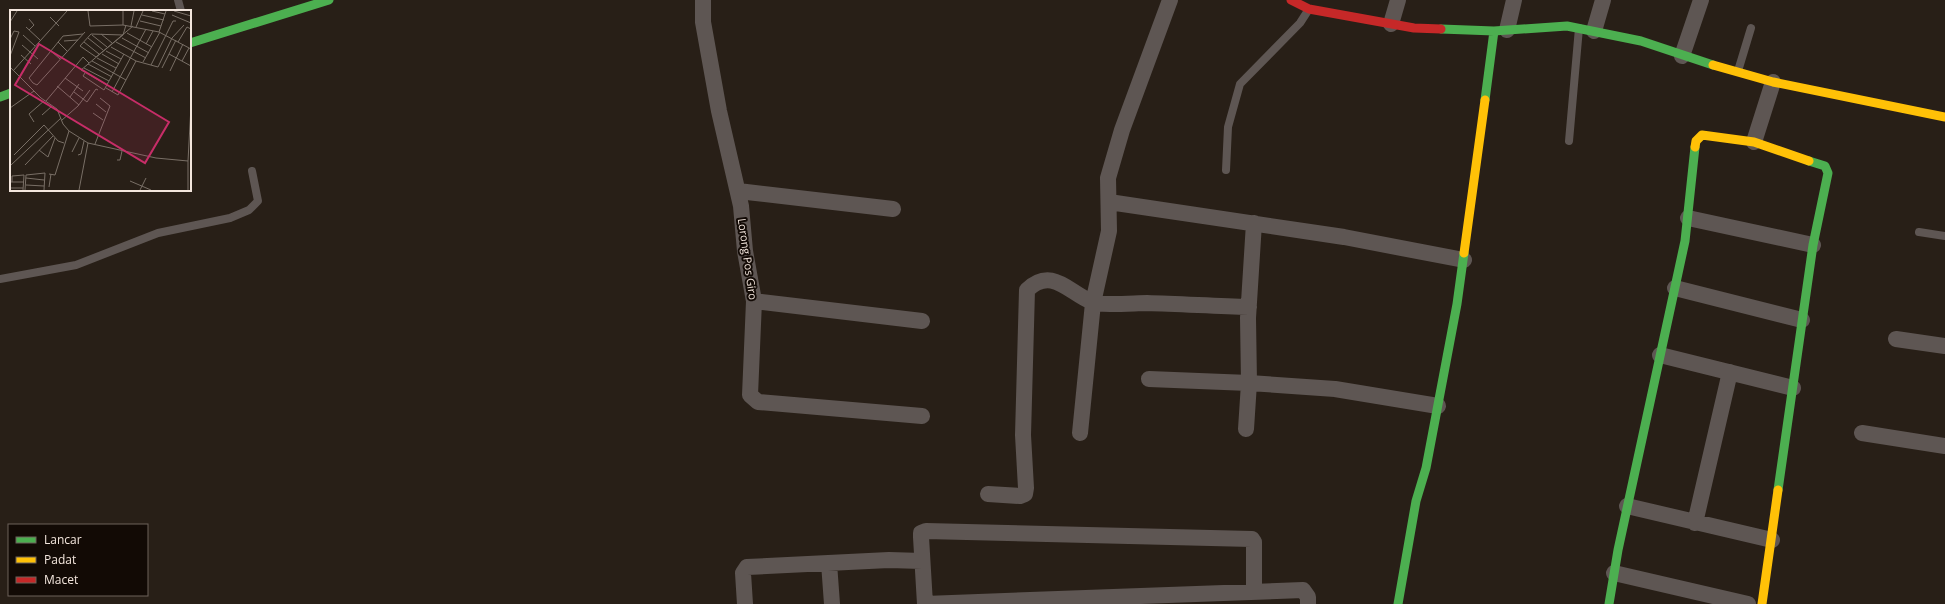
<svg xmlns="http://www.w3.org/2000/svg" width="1945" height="604" font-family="'Open Sans',sans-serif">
<rect width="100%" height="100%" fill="#281f17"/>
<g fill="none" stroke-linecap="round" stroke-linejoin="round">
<!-- lane -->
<path stroke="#5e5653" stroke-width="8" d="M178,0L181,11
M1738,71L1751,28
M1569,141L1579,28
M1226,170L1228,127L1240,84L1300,23L1309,9
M1919,232L1945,236
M0,279L76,265L158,233L230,218L249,210L258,201L252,171"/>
<!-- street -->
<path stroke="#5e5653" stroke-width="16" d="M703,0V22L719,111L741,206L745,251L754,301L750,395L758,402L922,416
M1391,24L1398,0
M1507,30L1514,0
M1594,31L1603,0
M1682,56L1701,0
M1754,142L1773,82
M738,191L893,209
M1109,202L1344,237L1464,260
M1688,218L1813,245
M1675,288L1802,320
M754,301L922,321
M1896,339L1945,346
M1660,355L1793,388
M1149,379L1249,383L1335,389L1438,406
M1246,429L1249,383L1248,318L1254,223
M1080,433L1093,303L1109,231L1108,178L1122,130L1170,0
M1862,433L1945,446
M988,494L1020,496L1025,494L1026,488L1023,435L1027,290C1052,266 1069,293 1092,302C1101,306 1135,303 1147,303C1181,304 1215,306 1249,307
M1627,506L1772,540
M1695,523L1730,372
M829,563L832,604
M1614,573L1748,604
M745,604L743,573L747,567L889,560L922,561
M925,604L921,537V533L926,531L1252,539L1254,542V592
M925,604L1303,590L1308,597V604"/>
<!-- fast -->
<path stroke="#4caf50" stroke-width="9" d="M1441,29L1494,31L1567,26L1641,41L1713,65
M190,43L329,0
M0,97L11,93
M1485,100L1494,31
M1778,490L1813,245L1828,173L1825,166L1809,161
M1398,604L1416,501L1426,468L1457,304L1464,253
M1609,604L1618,550L1685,241L1695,147"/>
<!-- slow -->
<path stroke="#ffc107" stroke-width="9" d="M1713,65L1773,82L1945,117
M1695,147L1696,141L1702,135L1754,142L1809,161
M1464,253L1485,100
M1762,604L1778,490"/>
<!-- jam -->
<path stroke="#c62828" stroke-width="9" d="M1291,0L1309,9L1414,28L1441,29"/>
</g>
<g text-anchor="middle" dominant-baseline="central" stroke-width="4" stroke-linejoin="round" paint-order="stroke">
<!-- street labels -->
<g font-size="11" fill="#f3e6dd" stroke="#120a05">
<text transform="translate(748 259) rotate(82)">Lorong Pos Giro</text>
</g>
</g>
<!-- overview -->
<g transform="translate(10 10)">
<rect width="181" height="181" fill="#281f17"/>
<path fill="none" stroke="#796f66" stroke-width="1" d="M78,1L80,16L113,15L149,22L181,39M113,1V15M142,1L155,4M164,1L181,6M132,5L154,10M162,5L181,13M40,7L49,16M19,9L24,15L19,20M130,11L151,16M0,12L7,1M121,16L124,1M16,17L30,30M126,17L133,1M149,22L156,1M117,23L142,37M73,24L53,26L19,68L23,73L27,75L75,22M91,24L102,33M13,25L25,36M82,25L97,37M113,25L81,24L70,36L86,47L113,25L116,15M156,25L163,11H166M78,28L93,40M112,28L139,43M0,29L4,21L9,22L0,46M54,31L68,30M48,32L57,41M74,32L89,44M106,32L136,48M168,32L177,17L181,19M136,34L143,21M12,35L28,49M101,37L126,51M41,41L50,49M96,41L111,49M92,44L109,54M159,44L181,56M11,45L21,54M87,48L106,58M82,51L116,70M172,51L179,38M133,52L150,22M78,54L102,67M141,55L156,25M0,57L31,88L47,99L53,114L59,121L78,133L146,148L178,151V180M74,58L99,71M152,58L166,30M3,61L57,1M160,61L173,34M75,63L73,66L94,80L114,44M55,68L73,81M97,75L71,60L123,16M47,76L69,95M96,78L108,85L126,51L148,57L162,28L174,15M64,82L77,92L86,79L88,80M102,82L136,19M60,87L69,74M36,91L73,47L79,53M86,94L96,102M0,98L24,81M83,103L93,110M32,105L42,96M52,110L68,96L80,80M24,112L19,104L35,90M85,134L100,96L90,88M29,140L38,147L45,128M62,142L69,128M4,145L34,115L48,131L54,133M68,145L71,144L74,131M107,150H110L112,141M178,151L181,96M1,155L51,108M15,155L43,126M39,164L45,165L59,121M16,168L34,170M120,171L141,180M0,172H14M2,172V166L14,165L13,180M16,175L34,176M39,177L41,164M0,178H13M15,180L16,165L35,163L34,180M69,180L78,133M130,180L136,168"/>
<path fill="#c72d68" fill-opacity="0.15" stroke="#c72d68" stroke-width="2" d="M29,34L159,112L135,153L5,75Z"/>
<rect width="181" height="181" fill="none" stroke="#f3e6dd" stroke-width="2"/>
</g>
<!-- legend -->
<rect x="8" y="524" width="140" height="72" fill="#120a05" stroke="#6c625b"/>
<rect x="16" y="537" width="20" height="6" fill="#4caf50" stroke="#6c625b"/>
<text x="44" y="544" font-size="12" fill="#f3e6dd">Lancar</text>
<rect x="16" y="557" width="20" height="6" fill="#ffc107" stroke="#6c625b"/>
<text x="44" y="564" font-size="12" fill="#f3e6dd">Padat</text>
<rect x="16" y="577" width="20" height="6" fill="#c62828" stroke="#6c625b"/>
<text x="44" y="584" font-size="12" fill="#f3e6dd">Macet</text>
</svg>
